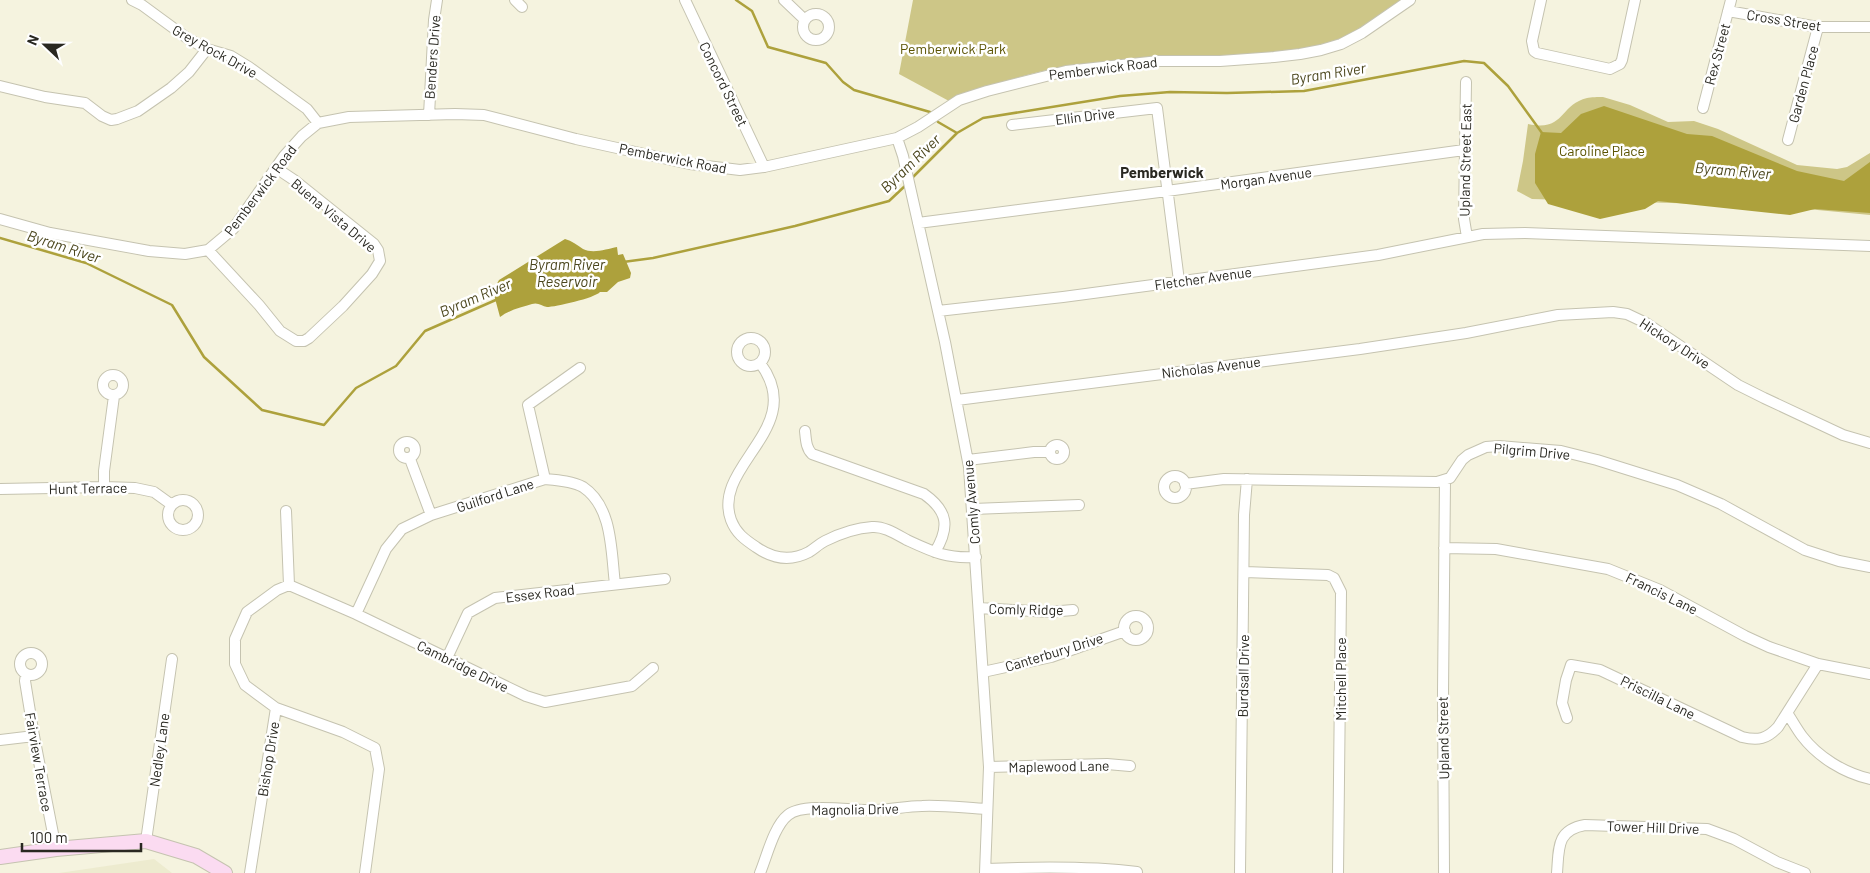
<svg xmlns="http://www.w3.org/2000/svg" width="1870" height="873" font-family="Barlow,sans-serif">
<rect width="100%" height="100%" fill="#f5f3df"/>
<!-- built -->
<path fill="#edebcf" d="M154,859L172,873H59Z"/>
<!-- green -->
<path fill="#cdc687" d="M913,0H1401C1381,14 1359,32 1336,40C1283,59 1225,55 1170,56C1136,58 1101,63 1067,66C1030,73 984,86 949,101L899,74Z
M1603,97L1630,105L1668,122L1694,121L1718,129L1797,165L1837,169L1847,167L1870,153V215L1776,206L1532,199L1517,191L1523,161L1528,124C1565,132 1559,105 1587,98C1591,97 1598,97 1603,97Z"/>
<!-- water -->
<path fill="#ada13c" d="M1604,106L1687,134L1712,136L1797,171L1844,181L1870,162V213L1815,209L1790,215L1658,201L1645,209L1600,219L1548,204L1535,183V154L1541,132L1561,133L1581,114Z
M565,239C572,241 577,245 583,249C593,254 607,249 617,247L618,255L623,254L631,273L630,278L618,282L607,292H600C595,298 555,307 547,307C542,306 538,302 532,304C522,307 509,310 500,317L493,291L499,280Z"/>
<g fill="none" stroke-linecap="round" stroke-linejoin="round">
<!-- stream -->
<path stroke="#ada13c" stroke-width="2.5" d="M736,0L752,11L768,47L826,63L843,82L854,90L930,112
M938,122L957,133
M911,179L957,133L983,118L1120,96L1170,92L1227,93L1304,91L1464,61L1484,63L1508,86L1542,133
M0,238L86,263L172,305L204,357L262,410L324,425L356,388L396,366L425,331L498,299
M623,262L653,258L795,226L889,201L906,185"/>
<!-- minor casing -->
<g stroke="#c5c3b0" stroke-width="12">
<path id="minor" d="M132,0L142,5L187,38L207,49L231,56L249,67L307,109L318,123
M515,0L522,7
M685,0L764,167
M784,0L805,20
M1541,0L1532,41L1534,51L1537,53L1610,69L1620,64L1622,60L1635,0
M1728,11L1818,27H1870
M803 27a13 13 0 1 1 26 0a13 13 0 1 1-26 0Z
M1466,82L1464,219L1467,237
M0,86L45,97L85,103L102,116L111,120L117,119L138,111L171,88L189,72L207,49
M1703,108L1731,0
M429,115L434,20L437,0
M1012,125L1157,108L1179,281
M897,138L903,156L945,342L969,467L989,767L985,873
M1788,140L1818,27
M0,219L50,233L149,251L185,254L208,250L233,229L284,156L302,136L318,123L349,117L455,114L484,115L576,139L690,164L740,170L764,167L897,138L918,127L959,100L987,91L1066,71L1159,61H1220L1274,57L1300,54L1321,50L1341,44L1362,33L1410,0
M918,223L1167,191L1464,150
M208,250L259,305L280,331L296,341H304L309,338L343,306L372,274L380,261L378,250L374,244L294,180L276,168
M938,311L1063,297L1378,255L1483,234L1525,233L1870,246
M737 352a14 14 0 1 1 28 0a14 14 0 1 1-28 0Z
M760,363C809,428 711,465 731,520C736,533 744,539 756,547C773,559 790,562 809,552C814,549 819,544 825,541C839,534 856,528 872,527C884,526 896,534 907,540C933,552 947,559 976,557
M103 385a10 10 0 1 1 20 0a10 10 0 1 1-20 0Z
M957,400L1360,349L1466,333L1558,315L1613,312L1627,314L1646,323L1738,385L1764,398L1843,435L1870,443
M805,431C806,440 806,448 812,454L924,494C948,511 950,527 935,552
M399 450a8 8 0 1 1 16 0a8 8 0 1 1-16 0Z
M1050 452a7 7 0 1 1 14 0a7 7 0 1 1-14 0Z
M410,459L431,515
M968,460L1034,452H1050
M1164 487a11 11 0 1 1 22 0a11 11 0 1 1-22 0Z
M545,479L528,405L580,368
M1185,484L1224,479L1437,482L1450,478L1462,460L1468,455L1486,447L1499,446L1561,451L1597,460L1677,485L1721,504L1805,550L1839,561L1870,567
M104,487V471L114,396
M0,489L104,487L135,488L154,492L172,505
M168 515a15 15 0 1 1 30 0a15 15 0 1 1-30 0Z
M973,509L1079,505
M286,511L289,585
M1444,548L1496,549L1608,569L1660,590L1745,636L1769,647L1818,664L1870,674
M1245,572L1328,575L1334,578L1341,592L1338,873
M979,608L1049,612L1073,610
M356,614L386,549L402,529L431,515L545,479C557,480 573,481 583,487C613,507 611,552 615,584
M1124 628a12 12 0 1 1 24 0a12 12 0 1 1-24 0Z
M20 664a11 11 0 1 1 22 0a11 11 0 1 1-22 0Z
M447,658L468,613L495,598L665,579
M983,672L1051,657L1125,631
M26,674L25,681L34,736L56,849
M276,708L343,732L375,748L379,769L365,873
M1787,713C1792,720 1796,728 1802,736C1818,757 1844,773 1870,779
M1567,718L1562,703L1566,680L1571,665L1600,670L1742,737C1758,741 1767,739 1778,727L1818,664
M0,740L34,736
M989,767L1107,764L1130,766
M146,841L172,659
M986,869C1035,867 1089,866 1137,872
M250,873L276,708L245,685L235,664V639L247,612L277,590L289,585L356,614L526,696L545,702L632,686L653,668
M760,873C767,856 774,826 788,815C804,802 855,811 876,810C891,810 906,806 922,806C943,805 966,808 987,809
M1240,873L1244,515L1247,479
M1444,873L1443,692L1445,481
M1557,873C1559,849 1556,830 1585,825L1707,829L1734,839L1777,862L1805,873"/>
</g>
<!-- secondary casing -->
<g stroke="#c5c3b0" stroke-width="16">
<path id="secondary" d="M0,857L56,849L146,841L196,856L225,873"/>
</g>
<!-- minor -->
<use href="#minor" stroke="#fff" stroke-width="10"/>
<!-- secondary -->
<use href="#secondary" stroke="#fbdbf1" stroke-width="14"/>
</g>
<g text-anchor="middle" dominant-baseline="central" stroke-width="5" stroke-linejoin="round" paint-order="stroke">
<!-- street labels -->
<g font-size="14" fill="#292821" stroke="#fff">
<text transform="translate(1784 20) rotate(9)">Cross Street</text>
<text transform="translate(215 51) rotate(29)">Grey Rock Drive</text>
<text transform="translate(1717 54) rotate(-75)">Rex Street</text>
<text transform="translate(432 57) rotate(-86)">Benders Drive</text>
<text transform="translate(1103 68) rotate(-7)">Pemberwick Road</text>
<text transform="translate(724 84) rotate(64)">Concord Street</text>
<text transform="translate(1803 84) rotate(-75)">Garden Place</text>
<text transform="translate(1085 116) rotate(-7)">Ellin Drive</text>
<text transform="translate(673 158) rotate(11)">Pemberwick Road</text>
<text transform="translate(1465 160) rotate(-89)">Upland Street East</text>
<text transform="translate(1266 178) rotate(-8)">Morgan Avenue</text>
<text transform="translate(260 190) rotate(-53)">Pemberwick Road</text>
<text transform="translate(334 215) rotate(40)">Buena Vista Drive</text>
<text transform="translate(1203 278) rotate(-8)">Fletcher Avenue</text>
<text transform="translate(1675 343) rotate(33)">Hickory Drive</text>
<text transform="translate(1211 367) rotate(-7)">Nicholas Avenue</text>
<text transform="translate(1532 451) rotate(5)">Pilgrim Drive</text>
<text transform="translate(88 488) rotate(-1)">Hunt Terrace</text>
<text transform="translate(495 495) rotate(-18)">Guilford Lane</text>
<text transform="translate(971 502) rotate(-95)">Comly Avenue</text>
<text transform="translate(540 593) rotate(-7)">Essex Road</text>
<text transform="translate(1662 593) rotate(26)">Francis Lane</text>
<text transform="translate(1026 609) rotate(1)">Comly Ridge</text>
<text transform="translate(1054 652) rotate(-17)">Canterbury Drive</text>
<text transform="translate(463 666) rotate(26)">Cambridge Drive</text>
<text transform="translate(1243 676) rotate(-89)">Burdsall Drive</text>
<text transform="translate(1340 679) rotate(-90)">Mitchell Place</text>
<text transform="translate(1658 697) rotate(26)">Priscilla Lane</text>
<text transform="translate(1443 738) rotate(-91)">Upland Street</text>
<text transform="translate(159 750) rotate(-82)">Nedley Lane</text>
<text transform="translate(268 759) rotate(-81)">Bishop Drive</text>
<text transform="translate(39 762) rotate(80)">Fairview Terrace</text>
<text transform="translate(1059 766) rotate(-1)">Maplewood Lane</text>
<text transform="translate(855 809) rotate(-1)">Magnolia Drive</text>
<text transform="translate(1653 827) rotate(2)">Tower Hill Drive</text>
</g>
<!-- park labels -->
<g font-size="14" fill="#5a5200" stroke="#fff">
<text x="953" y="48">Pemberwick Park</text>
<text x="1602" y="150">Caroline Place</text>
</g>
<!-- water labels -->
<g font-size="15" font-style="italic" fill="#4b461d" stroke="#fff">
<text transform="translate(1328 73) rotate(-9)">Byram River</text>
<text transform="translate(910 163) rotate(-44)">Byram River</text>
<text transform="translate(1733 170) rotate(5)">Byram River</text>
<text transform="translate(64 246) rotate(18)">Byram River</text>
<text x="567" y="264">Byram River<tspan x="567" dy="17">Reservoir</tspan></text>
<text transform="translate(475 297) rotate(-23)">Byram River</text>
</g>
<!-- neighbourhood labels -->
<g font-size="15" font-weight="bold" fill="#292821" stroke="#fff">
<text x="1162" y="172">Pemberwick</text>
</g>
</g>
<!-- north arrow -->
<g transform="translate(45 45) rotate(292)" stroke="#ffffff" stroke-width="4" paint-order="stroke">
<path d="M0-4L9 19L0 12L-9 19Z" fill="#292821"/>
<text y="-8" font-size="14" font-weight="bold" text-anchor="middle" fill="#292821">N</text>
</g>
<!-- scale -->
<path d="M22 843v8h119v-8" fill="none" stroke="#292821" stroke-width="2.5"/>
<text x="30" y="843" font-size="15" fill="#292821" stroke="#ffffff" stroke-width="4" paint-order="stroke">100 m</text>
</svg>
